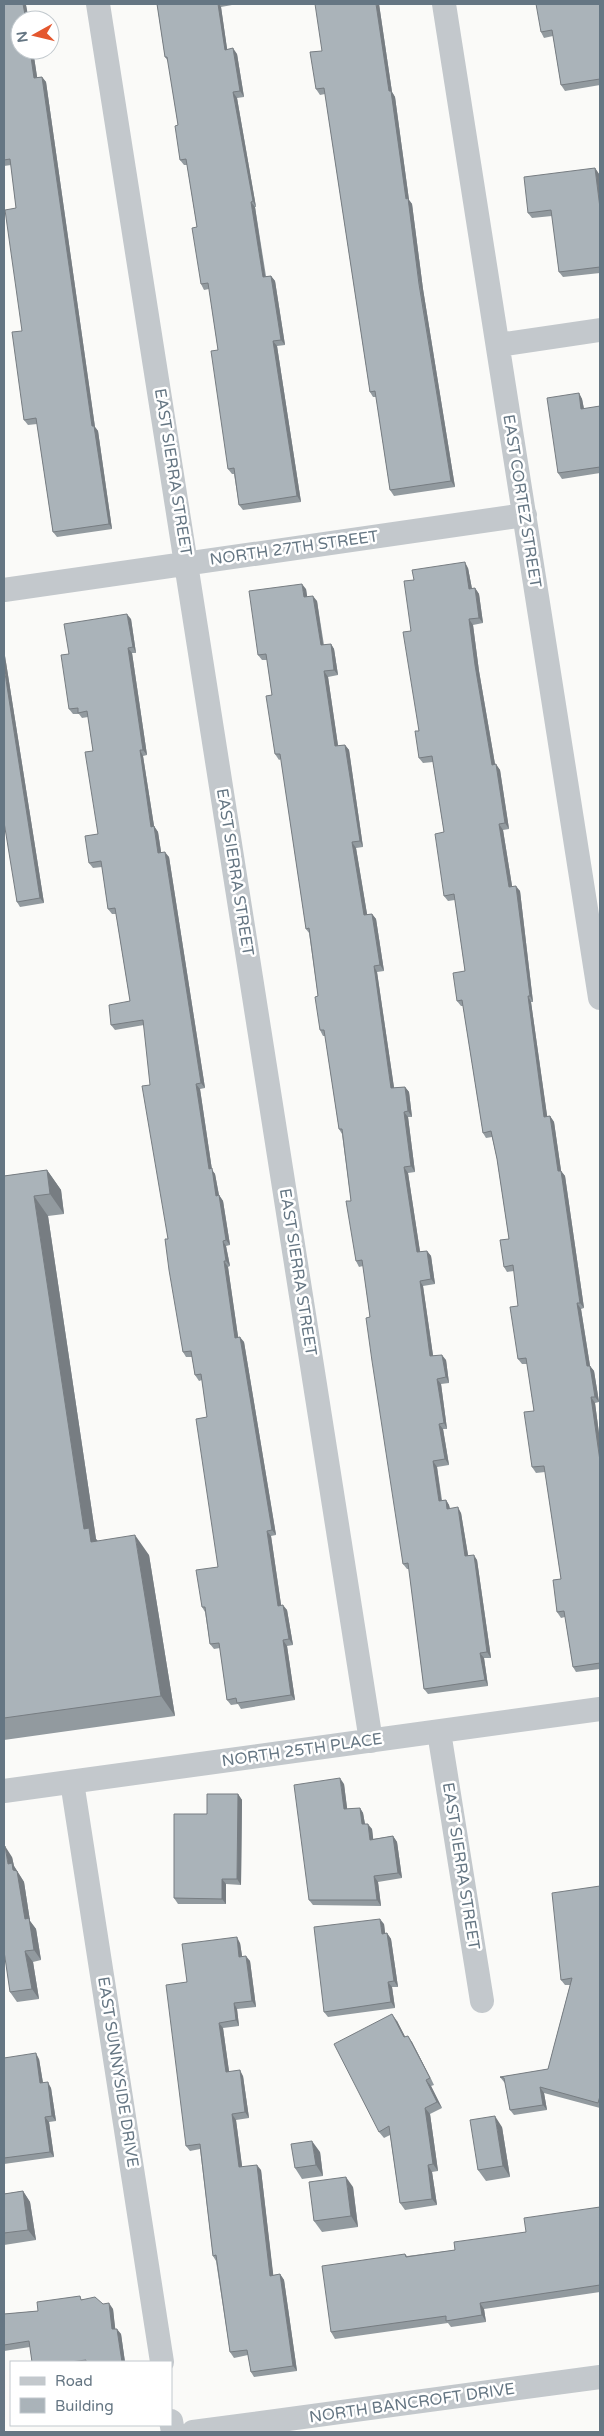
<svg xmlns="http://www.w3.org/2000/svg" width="604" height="2436" font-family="'Varela Round',sans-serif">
<rect width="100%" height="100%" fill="#fafaf8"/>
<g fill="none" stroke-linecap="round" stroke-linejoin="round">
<!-- minor -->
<path stroke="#c3c8cc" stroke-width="24" d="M98,4L371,1741
M444,4L600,998
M498,345L600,330
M4,590L525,515
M439,1732L482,2001
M72,1782L162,2362
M4,1791L600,1709
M171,2421L173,2432
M193,2432L600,2377"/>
</g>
<!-- wall -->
<path fill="#929a9f" d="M4,4H31L26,5L37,77H42L46,82L95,427L98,431L112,529L57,537L53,532L37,424L28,425L24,420L22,331L16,208L11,165L4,166Z
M157,4H231L232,5L221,7L227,49L237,54L244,97L237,98L256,207H255L266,276H271L275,281L285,345L277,346L301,502L243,510L239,505L234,474H232L228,469L218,350L209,289L204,290L201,284L197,227L187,165H184L180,160L178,125L168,61L165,57Z
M379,4L392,92L395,97L409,200L412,204L423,289L455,487L394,496L390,490L376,397H373L370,392L325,94L320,95L316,89L322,51Z
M600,4V85L565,91L561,85L553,36L544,38L541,32Z
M595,168L599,174L600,185V273L563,277L559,272L552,216L532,218L528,213Z
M579,393L582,399L584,409L600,406V473L562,479L558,473Z
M468,568L472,589L475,588L479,594L483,623L473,625L479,671L495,764L500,770L509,829L503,830L512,886L520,891L533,1002H531L547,1116H550L554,1122L561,1171L565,1176L584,1308L581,1309L590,1366L594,1371L599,1402L595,1403L600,1441V1669L576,1672L573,1667L565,1617L561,1618L557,1612L561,1579L545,1472L536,1473L532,1467L534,1411L527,1364H522L518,1359V1306L514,1271L507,1272L504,1267L509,1239L497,1159L492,1137L486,1138L483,1133L463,1006H461L457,1001L465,971L455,900L448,901L444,896V832L433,762L423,763L419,758V731L411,631L414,580Z
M306,589L307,597L317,601L324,645L331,644L334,649L338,675L328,677L338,746L345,745L349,750L363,847L356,848L367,914H372L376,919L384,971L377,972L394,1088L405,1087L409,1092L412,1117H408L415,1172L408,1173L420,1252L427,1251L431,1256L435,1284L423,1286L433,1356L446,1360L449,1383L441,1384L447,1429H443L449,1465L437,1467L442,1500H446L449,1505L450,1509L461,1513L468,1555L477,1560L491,1658H484L488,1686L428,1694L424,1689L409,1569H407L403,1564L363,1266L359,1267L356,1261L351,1201L342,1134L339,1129L325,1036H323L320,1030L318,996L309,933L306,929L281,759L279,760L275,754L272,695L267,660H262L258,655Z
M131,619L136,653H132L147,755L143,756L154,826L158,832L161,852L169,857L205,1088L200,1089L212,1170L215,1174L219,1195L223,1201L230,1245L226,1246L230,1266L228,1267L238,1337L244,1342L276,1535L271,1536L281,1605L287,1610L293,1645L287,1646L295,1700L241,1709L238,1704L231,1705L227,1700L220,1648L214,1649L210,1644L205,1612L202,1607L218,1567L207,1417L202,1380L199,1381L195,1375L192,1357H186L183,1352L168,1239L144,1025L115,1030L111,1025L130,1001L116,914H112L108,909L102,867L93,868L89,863L98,834L93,751L88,717L82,718L79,714H73L69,709V654Z
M5,656L44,903L20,907L17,902Z
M47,1170L61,1190L64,1214L48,1216L96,1539L98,1541L149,1555L175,1716L4,1740V1176Z
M344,1784L347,1809L360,1808L363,1813L365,1824L372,1829L373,1839L393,1836L397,1842L402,1878L378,1882L381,1906L313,1905L309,1900Z
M238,1794L242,1800L241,1885L226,1884V1904H178L174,1898L207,1814Z
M12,1857L14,1866L24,1882L30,1921L36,1929L41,1960L33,1962L39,1999L17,2002L10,1992Z
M600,1886V2108L544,2093L547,2110L514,2115L510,2110L505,2083L504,2082L500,2077L548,2069L554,2046L570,1985H565L561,1980Z
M384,1924L385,1934L387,1933L391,1939L398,1987H392L395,2008L328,2017L324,2012Z
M240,1943L242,1956L250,1961L256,2007L237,2009L239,2026L223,2028L229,2072L243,2076L249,2118L236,2120L242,2167L261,2170L273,2275L280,2274L284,2280L297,2371L254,2377L251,2372L248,2355L234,2358L230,2352L216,2261L213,2256L200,2149L190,2151L186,2146L187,1982Z
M397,2021L405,2037L412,2042L434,2085L431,2086L442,2108L430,2114L438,2171L432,2172L437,2205L405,2210L400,2203L390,2135L384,2138L379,2132Z
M4,2055L5,2058L39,2059L43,2083L51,2088L56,2121L49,2122L54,2157L4,2164Z
M502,2127L510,2177L486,2181L478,2170Z
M320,2152L323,2176L302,2179L295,2168Z
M353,2187L358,2227L322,2232L314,2221Z
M23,2191L30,2202L36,2240L4,2245V2194Z
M600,2207V2292L484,2309L486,2322L451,2327L448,2323L335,2339L331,2332L405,2254L407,2256L455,2250L526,2232Z
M83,2299L103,2304L113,2309L115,2329L121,2334L125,2362H32L30,2347L4,2351V2314L38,2311Z"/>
<!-- shaded-wall -->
<path fill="#777d82" d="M23,4H26V5L29,20H26Z
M218,4H219L221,7L228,55L225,50Z
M376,4H379L392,92L395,97L409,200L412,204L423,289L455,487L451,481L389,91Z
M233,48L237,54L244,97L240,91Z
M30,50H33L38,83L34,78Z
M42,77L46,82L95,427L98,431L112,529L109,524L92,426Z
M233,92L237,98L256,207L253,201Z
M595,168L599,174L600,185V208Z
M251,202L255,207L266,282L263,277Z
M271,276L275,281L285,345L281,340Z
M273,341L277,346L301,502L297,496Z
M579,393L582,399L585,414L581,409Z
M465,562L468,568L473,594L469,589Z
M302,584L306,589L308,602L304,597Z
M475,588L479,594L483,623L479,618Z
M313,596L317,601L324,651L321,645Z
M127,614L131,619L136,653L133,647Z
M469,619L473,625L479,671L496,770L492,765L475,665Z
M331,644L334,649L338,675L334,670Z
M128,648L132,653L147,755L143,750Z
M4,654L5,656L44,903L40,898L4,667Z
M324,671L328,677L339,752L335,746Z
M345,745L349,750L363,847L360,841Z
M140,750L143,756L155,832L151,827Z
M496,764L500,770L509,829L505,823Z
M499,824L503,830L513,892L509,887Z
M154,826L158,832L162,858L158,853Z
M352,842L356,848L368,920L364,915Z
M165,852L169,857L205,1088L201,1083Z
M516,886L520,891L533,1002L530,996Z
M372,914L376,919L384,971L380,965Z
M374,966L377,972L395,1094L391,1088Z
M528,996L531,1002L548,1122L544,1117Z
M196,1084L200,1089L212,1170L215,1174L220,1201L216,1196L209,1169Z
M405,1087L409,1092L412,1117L408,1111Z
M404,1112L408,1117L415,1172L411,1166Z
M550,1116L554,1122L562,1177L558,1171Z
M404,1167L408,1173L421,1258L417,1252Z
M47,1170L61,1190L64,1214L50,1194Z
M561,1171L565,1176L584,1308L580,1303Z
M219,1195L223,1201L230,1245L226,1240Z
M34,1196L48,1216L96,1539L103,1548L91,1542L84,1529Z
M223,1241L226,1246L230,1266L226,1261Z
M427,1251L431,1256L435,1284L431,1279Z
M224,1261L228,1267L239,1343L235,1338Z
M420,1281L423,1286L434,1362L430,1356Z
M577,1303L581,1309L591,1372L587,1366Z
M240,1337L244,1342L276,1535L272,1530Z
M442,1355L446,1360L449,1383L446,1377Z
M590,1366L594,1371L599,1402L595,1397Z
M437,1379L441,1384L447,1429L444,1423Z
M591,1397L595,1403L600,1441V1461Z
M439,1424L443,1429L449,1465L445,1459Z
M433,1461L437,1467L442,1506L439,1501Z
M446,1500L449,1505L451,1514L447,1509Z
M458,1507L461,1513L469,1561L465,1556Z
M267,1531L271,1536L282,1611L278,1606Z
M135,1535L149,1555L175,1716L161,1696Z
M474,1555L477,1560L491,1658L487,1652Z
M283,1605L287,1610L293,1645L289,1639Z
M283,1640L287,1646L295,1700L291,1695Z
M480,1653L484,1658L488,1686L485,1680Z
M340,1778L344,1784L348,1815L344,1809Z
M238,1794L242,1800L241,1885L237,1879Z
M360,1808L363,1813L366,1830L362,1824Z
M368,1824L372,1829L374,1845L370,1840Z
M393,1836L397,1842L402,1878L398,1873Z
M5,1846L12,1857L14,1866L24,1882L30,1921L36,1929L41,1960L34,1950L8,1864Z
M374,1876L378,1882L381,1906L377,1900Z
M222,1879L226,1884V1904L222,1899Z
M380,1919L384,1924L386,1940L382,1934Z
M387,1933L391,1939L398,1987L394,1981Z
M237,1937L240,1943L243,1962L239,1957Z
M25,1951L33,1962L39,1999L32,1989Z
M246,1956L250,1961L256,2007L252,2001Z
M388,1982L392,1987L395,2008L391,2002Z
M234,2003L237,2009L239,2026L236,2020Z
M392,2014L397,2021L409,2044L404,2037Z
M219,2023L223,2028L230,2078L226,2072Z
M408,2036L412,2042L434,2085L430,2078Z
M36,2053L39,2059L44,2089L40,2083Z
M240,2070L243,2076L249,2118L245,2112Z
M426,2080L431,2086L442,2108L437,2102Z
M48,2082L51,2088L56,2121L52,2116Z
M540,2087L544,2093L547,2110L543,2105Z
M425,2108L430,2114L438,2171L433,2164Z
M232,2114L236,2120L243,2173L239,2167Z
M495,2116L502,2127L510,2177L503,2166Z
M45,2117L49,2122L54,2157L50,2152Z
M312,2141L320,2152L323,2176L316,2165Z
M257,2165L261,2170L274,2281L270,2276Z
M428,2165L432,2172L437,2205L432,2199Z
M346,2177L353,2187L358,2227L351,2216Z
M23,2191L30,2202L36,2240L28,2230Z
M280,2274L284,2280L297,2371L293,2366Z
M109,2303L113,2309L116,2335L112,2329Z
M480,2303L484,2309L486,2322L482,2315Z
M117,2329L121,2334L125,2362H122Z"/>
<!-- building -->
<path fill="#aab3b9" stroke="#777d82" d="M4,4H23L26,20H20V50H30L34,78L42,77L92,426H94L109,524L53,532L36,418L24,420L12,332L22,331L5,210L16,208L10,159L4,160Z
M157,4H218L225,50L233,48L240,91L233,92L253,201L251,202L263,277L271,276L281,340L273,341L297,496L239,505L234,468L228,469L211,351L218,350L208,283L201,284L192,228L197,227L186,159L180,160L175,126L178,125L167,57H165Z
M315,4H376L389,91H391L406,199L408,198L419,284L451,481L390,490L375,391L370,392L324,88L316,89L310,52L322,51Z
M536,4H600V79L561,85L552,30L541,32Z
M595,168L600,208V267L559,272L551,210L528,213L524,177Z
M579,393L581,409L600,406V467L558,473L547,398Z
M465,562L469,589L475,588L479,618L469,619L475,665L492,765L496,764L505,823L499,824L509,887L516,886L530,996H528L544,1117L550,1116L558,1171H561L580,1303H577L587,1366H590L595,1397H591L600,1461V1663L573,1667L564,1611L557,1612L553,1580L561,1579L544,1466L532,1467L524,1412L534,1411L526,1358L518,1359L510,1307L518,1306L513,1265L504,1267L500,1240L509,1239L497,1159L491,1131L483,1133L462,1000L457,1001L453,973L465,971L454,894L444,896L435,834L444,832L432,756L419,758L415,731H419L403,632L411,631L404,581L414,580L412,570Z
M302,584L304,597L313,596L321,645L331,644L334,670L324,671L335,746L345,745L360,841L352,842L364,915L372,914L380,965L374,966L391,1088L405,1087L408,1111L404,1112L411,1166L404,1167L417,1252L427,1251L431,1279L420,1281L430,1356L442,1355L446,1377L437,1379L444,1423L439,1424L445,1459L433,1461L439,1501L446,1500L447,1509L458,1507L465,1556L474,1555L487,1652L480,1653L485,1680L424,1689L408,1563L403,1564L372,1361L366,1318L370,1317L362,1260L356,1261L346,1201H351L342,1129H339L324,1030H320L315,997L318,996L309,928L306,929L280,754H275L266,696L272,695L266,654L258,655L249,591Z
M127,614L133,647L128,648L143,750H140L151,827L154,826L158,853L165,852L201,1083L196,1084L209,1169L212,1168L216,1196L219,1195L226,1240L223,1241L226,1261H224L235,1338L240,1337L272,1530L267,1531L278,1606L283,1605L289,1639L283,1640L291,1695L237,1703L236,1698L227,1700L219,1643L210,1644L205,1607H202L196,1570L218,1567L196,1419L207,1417L201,1374L195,1375L191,1351L183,1352L169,1270L165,1239H168L142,1086L150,1085L143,1020L111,1025L109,1005L130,1001L115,908L108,909L101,861L89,863L85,836L98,834L85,752L93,751L87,711L78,713V708L69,709L61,655L69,654L64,624Z
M4,667L40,898L17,902L4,822Z
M47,1170L50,1194L34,1196L84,1529L89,1528L91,1542L135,1535L161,1696L4,1718V1176Z
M340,1778L344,1809L360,1808L362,1824H368L370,1840L393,1836L398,1873L374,1876L377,1900H309L294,1785Z
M207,1794H238L237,1879H222V1899L174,1898V1814H207Z
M4,1846H5L8,1864L12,1863L13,1870L17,1871L25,1919L29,1918L34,1950L25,1951L32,1989L10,1992L4,1951Z
M600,1886V2096L598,2103L540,2087L543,2105L510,2110L504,2078L500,2077L548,2069L554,2046L572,1978L561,1980L552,1893Z
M380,1919L382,1934L387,1933L394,1981L388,1982L391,2002L324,2012L314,1927Z
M237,1937L239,1957L246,1956L252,2001L234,2003L236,2020L219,2023L226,2072L240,2070L245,2112L232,2114L239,2167L257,2165L270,2276L280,2274L293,2366L251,2372L247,2350L230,2352L216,2255L213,2256L200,2144L186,2146L166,1985L187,1982L182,1944Z
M392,2014L404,2037L408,2036L430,2078L426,2080L437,2102L425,2108L433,2164L428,2165L432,2199L400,2203L389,2126L379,2132L334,2044Z
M36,2053L40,2083L48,2082L52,2116L45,2117L50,2152L4,2158V2058Z
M495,2116L503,2166L478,2170L470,2120Z
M312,2141L316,2165L295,2168L291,2144Z
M346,2177L351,2216L314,2221L309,2182Z
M23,2191L28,2230L4,2233V2194Z
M600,2207V2285L480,2303L482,2315L446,2321V2316L331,2332L322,2266L405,2254L406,2257L455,2250L454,2242L526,2232L524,2218Z
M80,2296L81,2300L95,2297L103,2304L109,2303L112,2329H117L122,2362H86V2360L70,2362H32L29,2341L4,2345V2314L38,2311L37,2302Z"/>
<g text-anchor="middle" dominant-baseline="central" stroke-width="5" stroke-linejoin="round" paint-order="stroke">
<!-- street labels -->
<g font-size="16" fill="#657683" stroke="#fff">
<text transform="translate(173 472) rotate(81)">EAST SIERRA STREET</text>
<text transform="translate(522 501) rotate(81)">EAST CORTEZ STREET</text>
<text transform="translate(294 548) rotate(-8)">NORTH 27TH STREET</text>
<text transform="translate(235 872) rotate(81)">EAST SIERRA STREET</text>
<text transform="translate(298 1272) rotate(81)">EAST SIERRA STREET</text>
<text transform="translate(302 1750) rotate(-8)">NORTH 25TH PLACE</text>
<text transform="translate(461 1866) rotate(81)">EAST SIERRA STREET</text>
<text transform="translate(118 2072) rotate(81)">EAST SUNNYSIDE DRIVE</text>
<text transform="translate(412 2403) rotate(-8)">NORTH BANCROFT DRIVE</text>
</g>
</g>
<!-- border -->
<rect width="604" height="2436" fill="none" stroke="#657683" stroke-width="10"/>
<!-- legend -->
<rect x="10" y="2361" width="162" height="65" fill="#ffffff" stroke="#c1c8cd"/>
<rect x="20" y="2377" width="25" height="8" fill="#c3c8cc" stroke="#c1c8cd"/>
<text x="55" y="2386" font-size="15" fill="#657683">Road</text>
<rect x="20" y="2398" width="25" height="15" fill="#aab3b9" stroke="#c1c8cd"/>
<text x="55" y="2411" font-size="15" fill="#657683">Building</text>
<!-- north arrow -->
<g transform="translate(35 35) rotate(262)"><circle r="24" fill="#ffffff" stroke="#c1c8cd"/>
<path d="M0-4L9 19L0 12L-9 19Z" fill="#e4572e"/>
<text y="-8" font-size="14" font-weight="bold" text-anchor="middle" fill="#657683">N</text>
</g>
</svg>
